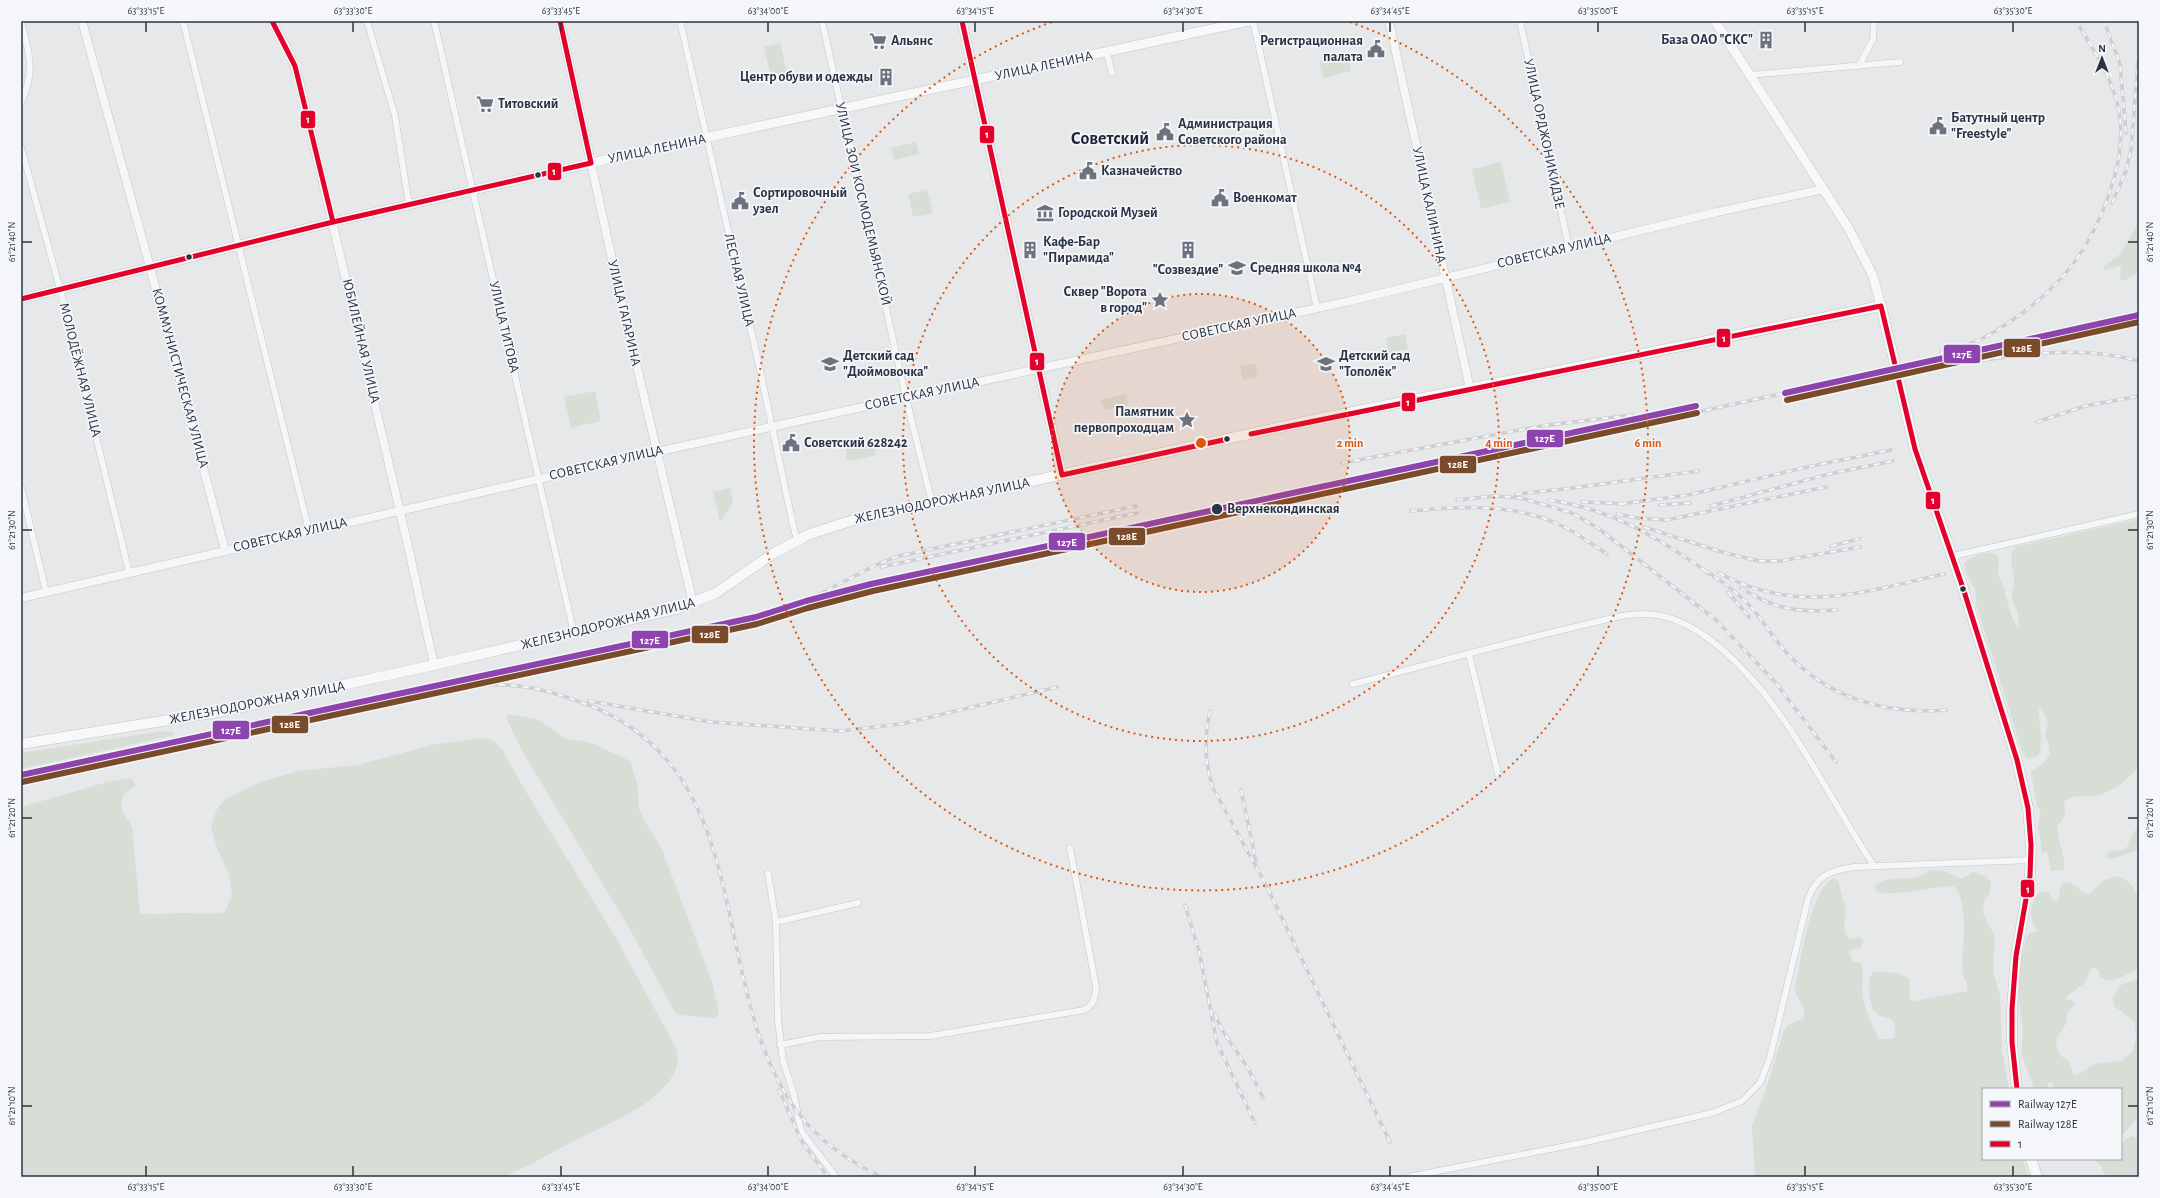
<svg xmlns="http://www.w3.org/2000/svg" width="2160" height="1198" font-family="'Alegreya Sans',sans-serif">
<rect width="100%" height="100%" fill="#e6e8ea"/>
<!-- green -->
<path fill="#d6ded6" d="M780,43L787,73L771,76L764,47Z
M1348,55L1351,71L1323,78L1319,61Z
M916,142L919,154L894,160L891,148Z
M1501,162L1510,202L1481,209L1472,169Z
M927,189L933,213L913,217L908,194Z
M2139,222V272L2130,278L2122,281L2120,279L2121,266L2104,270V267L2120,254Z
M1405,334L1408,349L1388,353L1386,338Z
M1255,363L1258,377L1243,380L1240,366Z
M595,391L601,421L571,428L564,397Z
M1126,394L1128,405L1104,410L1101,400Z
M873,442L876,455L849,461L846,458V448Z
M730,488L733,503L720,522L713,492Z
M2139,519V767C2129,778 2112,793 2097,795C2084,798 2075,793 2064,802L2065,816L2059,824L2057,829L2065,865L2063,870L2051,871L2047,851L2042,853L2038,825L2041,809L2037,807L2031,772L2045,762L2050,753L2048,742L2045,736L2048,723L2042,708L2039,709C2038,725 2045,741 2038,756L2028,759L2023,754L1976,604L1975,589L1964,569L1965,562C1971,557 1994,547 1998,558C2000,563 1997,569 1998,574C1999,578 2002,582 2003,586C2008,600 2009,615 2017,627C2022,616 2015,608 2012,598C2011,592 2013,588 2014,583C2015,569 2006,561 2015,547Z
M508,714L537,719L566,739L589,742L630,761L637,783L639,808L642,817L661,847L712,982L719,1013L715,1018L679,1015L675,1012L628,926L522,751L507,719Z
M162,731L172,732L175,735L21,769V753Z
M484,738L494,741L502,749L523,787L616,938L676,1048C680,1063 675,1076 664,1087C643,1111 599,1128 570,1143C547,1155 526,1168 502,1177H21V807L107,782L131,778L136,786L124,793L121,808L132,827L140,913C155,916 169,913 184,913C199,913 211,915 225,912L232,895L229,874L217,848L211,827L216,811L225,799L263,781L299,771L357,765L436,744Z
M2139,827V850L2111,859L2106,858L2108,852L2123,850L2128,846C2129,840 2133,831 2139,827Z
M1931,870L1944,871L1961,879L1973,872L1985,876L1990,881L1991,887L1989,895L1984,900L1983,913L1995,937L1993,971L2000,996L2002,1051L2009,1089H1983V1159H2022L2029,1177H1755L1752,1127L1770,1077L1784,1030L1789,1024L1803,1019C1808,1005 1796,1001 1795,989C1801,962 1809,892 1833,878L1838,880C1840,890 1844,899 1845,908C1847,919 1840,930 1849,939L1859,937L1863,940L1861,947L1850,950L1849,954L1853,962H1860C1865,971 1862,981 1862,991C1863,1003 1872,1028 1879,1039H1892L1895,1036C1897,1009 1883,1024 1873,1010C1870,999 1865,982 1873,972L1896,973L1909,978L1910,1000L1916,1001L1967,991C1969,984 1964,980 1963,973C1961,949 1970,907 1955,887C1937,884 1890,900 1875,890V886C1891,873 1905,882 1919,877C1923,875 1927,872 1931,870Z
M2118,876C2129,880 2135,888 2139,898C2142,906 2139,956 2139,968C2127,973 2112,987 2100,976L2099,970L2094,968L2090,970L2085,983L2068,995L2065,999L2073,1001L2075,1005L2068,1012L2066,1024L2057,1037L2056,1047L2061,1056L2069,1061L2073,1074L2078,1075L2094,1064L2122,1061L2132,1052L2136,1039L2135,1025L2133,1020L2114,1006L2113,996L2122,984L2139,979V1116L2121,1137V1089H2055L2051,1082L2048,1084V1089H2034L2021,1052L2023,1030L2018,994L2021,959L2027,936L2030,933L2037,931C2035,926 2031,922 2031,916C2030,905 2036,887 2049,893L2052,899L2056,901L2059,899C2059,873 2072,882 2085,894H2089L2104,880Z
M2132,1136L2139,1139V1177H2106L2101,1166L2093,1159H2121C2121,1149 2121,1139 2132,1136Z"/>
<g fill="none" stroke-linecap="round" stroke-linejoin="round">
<!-- minor casing -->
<g stroke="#c4c6c8" stroke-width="7">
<path id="minor" d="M183,21L309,531
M367,21L395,116L409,205
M434,21L574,634
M680,21L758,361L793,525L797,540
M822,21L906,398L932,503
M1253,21L1317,308
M1520,21L1569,248
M1107,53L1112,73
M1859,66L1873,39L1874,21
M1749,75L1900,62
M21,102C36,72 29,52 21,21
M21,147L60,289L129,572
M21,487L46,592
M1953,556L2139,514
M1469,654L1498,774
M1353,684C1427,665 1501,644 1575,627C1603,621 1634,609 1662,616C1701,624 1739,663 1763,692C1806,746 1836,809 1874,866
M768,873L776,922L778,1020L783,1061L794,1095L801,1131L836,1177
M776,922L858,903
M780,1045L820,1037L930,1036L1084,1010C1093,1006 1096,997 1096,987L1070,848
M1408,1177L1586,1142L1712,1113L1742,1101L1760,1083L1770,1057L1808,899C1816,876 1831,870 1854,867L2031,860"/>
</g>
<!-- tertiary casing -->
<g stroke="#c4c6c8" stroke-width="9">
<path id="tertiary" d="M82,21L150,267L225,550
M272,21L290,54L299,80L409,550L434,665
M560,21L618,287L693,603
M1389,21L1470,389
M21,598L656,452L1350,301L1717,212L1824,189"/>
</g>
<!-- secondary casing -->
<g stroke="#c4c6c8" stroke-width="10">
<path id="secondary" d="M962,21L1062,475
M1715,21L1849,229L1873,276L1881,306
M21,299L333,222L644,151L1249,21"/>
</g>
<!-- primary casing -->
<g stroke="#c2c5c8" stroke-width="11">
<path id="primary" d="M21,744L224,711L434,665L676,609L716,593L774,553L810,534L860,518L1323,418L1881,306L1915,449L1963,588L2017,760L2028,808L2031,845L2030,876L2016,956L2012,1009V1042L2017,1089
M2031,1159L2037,1177"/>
</g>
<!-- minor -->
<use href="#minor" stroke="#f5f6f7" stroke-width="6"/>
<!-- tertiary -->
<use href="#tertiary" stroke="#f5f6f7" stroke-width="8"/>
<!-- secondary -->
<use href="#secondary" stroke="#f8f8f8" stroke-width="9"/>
<!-- primary -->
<use href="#primary" stroke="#f8f8f8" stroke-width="10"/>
<!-- rail casing -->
<g stroke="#cecfd2" stroke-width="3.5">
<path id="rail" d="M2104,21L2120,64L2126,133
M2112,203L2126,171L2131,150L2138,63
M1941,353C1955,348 1970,345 1983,338C1994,333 2004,326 2014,319C2060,287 2088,252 2107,200C2118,170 2124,142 2119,111C2113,79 2093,49 2076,21
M1912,370C1988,362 2063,340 2139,361
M2037,422L2085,406L2139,396
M1342,463L1541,426L1632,415
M1516,494L1572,488L1698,471
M1457,500L1494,496L1521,498L1572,513L1598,528L1716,620L1775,682L1836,762
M1549,500C1597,507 1636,525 1676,551C1687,559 1699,565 1709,574
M1582,502L1626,504
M1621,504L1688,495L1812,466L1891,450
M1660,505L1690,503
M1711,506L1829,474L1893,461
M1411,511C1461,506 1513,503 1560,525C1576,532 1591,544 1607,554
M1617,514L1637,518L1667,520L1826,487
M1644,527L1725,553L1759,561H1780L1860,547
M1831,546L1859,539
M881,567L1137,513
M1704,570C1720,580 1735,590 1748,604C1762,618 1772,637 1786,652C1827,698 1886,715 1946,710
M1719,573C1799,616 1862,592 1944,574
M1741,588C1774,609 1798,613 1837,610
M1728,592L1749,617
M806,601L878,564L899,556L1136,506
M756,617L1785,393
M451,688C504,681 537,685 586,704C764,772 703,983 797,1111C818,1140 850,1162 882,1177
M589,701L711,722L840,731L901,724L1057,687
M1210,711C1204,738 1204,762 1213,788L1267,887L1390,1142
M1241,790L1256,861
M1185,905L1199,951L1217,1043L1255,1123
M1215,1014L1222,1030L1249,1070L1263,1098
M779,1090L802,1142L828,1177"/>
</g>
<!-- rail -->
<use href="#rail" stroke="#f4f6f9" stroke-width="2" stroke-dasharray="6" stroke-linecap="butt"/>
<!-- bus-1 casing -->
<g stroke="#f4f6f9" stroke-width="8">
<path id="bus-1" d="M272,21L295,66L333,222
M962,21L1062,475
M21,299L333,222L591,163L560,21
M1881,306L1915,449L1963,588L2017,760L2028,808L2031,845L2030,876L2016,956L2012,1009V1042L2017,1089
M1251,434L1881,306
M1062,475L1228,439"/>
</g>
<!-- bus-1 -->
<use href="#bus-1" stroke="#e4002b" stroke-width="5"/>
<!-- rail-1 casing -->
<g stroke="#f4f6f9" stroke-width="9">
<path id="rail-1" d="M1785,393L2139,315
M21,775L756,617L806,601L871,584L1696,406"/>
</g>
<!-- rail-2 casing -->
<g stroke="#f4f6f9" stroke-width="9">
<path id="rail-2" d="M1787,400L2139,322
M22,782L757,624L808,608L873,591L1697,413"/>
</g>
<!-- rail-1 -->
<use href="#rail-1" stroke="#8e44ad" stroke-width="6"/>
<!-- rail-2 -->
<use href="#rail-2" stroke="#7a4b2a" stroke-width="6"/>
</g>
<!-- ticks -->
<path fill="none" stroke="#2b3445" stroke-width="1.5" d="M146,22V32M353,22V32M561,22V32M768,22V32M975,22V32M1183,22V32M1390,22V32M1598,22V32M1805,22V32M2013,22V32M22,242H32M2128,242H2138M22,530H32M2128,530H2138M22,818H32M2128,818H2138M22,1106H32M2128,1106H2138M146,1166V1176M353,1166V1176M561,1166V1176M768,1166V1176M975,1166V1176M1183,1166V1176M1390,1166V1176M1598,1166V1176M1805,1166V1176M2013,1166V1176"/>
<!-- distance rings -->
<circle cx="1201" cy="443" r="149" fill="#df570f" fill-opacity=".12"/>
<g fill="none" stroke="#df570f" stroke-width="2" stroke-dasharray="2 4">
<circle cx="1201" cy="443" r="149"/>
<circle cx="1201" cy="443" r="298"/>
<path d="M1350 22A447 447 0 1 1 1052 22"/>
</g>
<!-- icons -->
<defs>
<g id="building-bare" transform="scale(1.38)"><path d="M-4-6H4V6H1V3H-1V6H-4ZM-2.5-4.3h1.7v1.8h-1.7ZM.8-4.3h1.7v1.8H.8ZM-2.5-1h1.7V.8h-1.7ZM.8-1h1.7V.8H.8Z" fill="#6c737f" stroke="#f4f6f9" stroke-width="2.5" paint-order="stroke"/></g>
<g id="supermarket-bare" transform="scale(1.38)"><path d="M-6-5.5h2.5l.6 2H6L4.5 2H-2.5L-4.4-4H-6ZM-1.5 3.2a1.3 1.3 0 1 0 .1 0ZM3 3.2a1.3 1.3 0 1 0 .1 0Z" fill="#6c737f" stroke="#f4f6f9" stroke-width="2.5" paint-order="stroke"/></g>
<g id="civic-bare" transform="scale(1.38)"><path d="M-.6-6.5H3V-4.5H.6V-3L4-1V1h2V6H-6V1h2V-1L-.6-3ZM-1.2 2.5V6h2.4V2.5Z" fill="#6c737f" stroke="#f4f6f9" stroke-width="2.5" paint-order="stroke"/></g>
<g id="museum-bare" transform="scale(1.38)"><path d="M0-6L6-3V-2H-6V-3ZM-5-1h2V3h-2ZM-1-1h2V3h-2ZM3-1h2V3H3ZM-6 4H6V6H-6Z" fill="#6c737f" stroke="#f4f6f9" stroke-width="2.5" paint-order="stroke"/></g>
<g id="school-bare" transform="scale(1.38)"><path d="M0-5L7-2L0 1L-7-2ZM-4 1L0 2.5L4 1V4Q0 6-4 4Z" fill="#6c737f" stroke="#f4f6f9" stroke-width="2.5" paint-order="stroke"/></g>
<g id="sight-bare" transform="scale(1.38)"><path d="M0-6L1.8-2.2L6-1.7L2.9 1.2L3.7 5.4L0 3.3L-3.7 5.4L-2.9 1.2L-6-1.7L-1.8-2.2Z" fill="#6c737f" stroke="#f4f6f9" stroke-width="2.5" paint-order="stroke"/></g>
</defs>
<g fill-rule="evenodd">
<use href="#building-bare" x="1766" y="40"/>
<use href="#supermarket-bare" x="878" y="41"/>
<use href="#civic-bare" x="1376" y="49"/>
<use href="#building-bare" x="886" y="77"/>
<use href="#supermarket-bare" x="485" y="104"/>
<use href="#civic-bare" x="1938" y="126"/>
<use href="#civic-bare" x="1165" y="132"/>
<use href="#civic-bare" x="1088" y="171"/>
<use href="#civic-bare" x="1220" y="198"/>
<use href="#civic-bare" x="740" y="201"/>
<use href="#museum-bare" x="1045" y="213"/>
<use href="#building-bare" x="1030" y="250"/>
<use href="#building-bare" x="1188" y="250"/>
<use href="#school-bare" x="1237" y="268"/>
<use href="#sight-bare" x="1160" y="300"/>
<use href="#school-bare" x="830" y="364"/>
<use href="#school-bare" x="1326" y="364"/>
<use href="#sight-bare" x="1187" y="420"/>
<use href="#civic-bare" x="791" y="443"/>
</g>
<!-- markers -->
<g fill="#2b3445" stroke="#f4f6f9" stroke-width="1.5">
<circle cx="538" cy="175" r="3.5"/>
<circle cx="189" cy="257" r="3.5"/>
<circle cx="1227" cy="439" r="3.5"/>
<circle cx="1217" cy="509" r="6"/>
<circle cx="1963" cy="589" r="3.5"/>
</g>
<g text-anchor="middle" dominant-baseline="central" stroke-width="3.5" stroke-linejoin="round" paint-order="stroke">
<!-- poi labels -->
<g font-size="14" font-weight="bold" fill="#2b3445" stroke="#f4f6f9" text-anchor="start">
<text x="1753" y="40" text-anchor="end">База ОАО "СКС"</text>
<text x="891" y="41">Альянс</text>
<text x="1363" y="41" text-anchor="end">Регистрационная<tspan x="1363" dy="16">палата</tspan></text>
<text x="873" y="77" text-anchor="end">Центр обуви и одежды</text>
<text x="498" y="104">Титовский</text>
<text x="1951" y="118">Батутный центр<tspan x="1951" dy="16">"Freestyle"</tspan></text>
<text x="1178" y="124">Администрация<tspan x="1178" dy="16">Советского района</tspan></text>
<text x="1101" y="171">Казначейство</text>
<text x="753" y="193">Сортировочный<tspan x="753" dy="16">узел</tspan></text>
<text x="1233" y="198">Военкомат</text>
<text x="1058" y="213">Городской Музей</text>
<text x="1043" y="242">Кафе-Бар<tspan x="1043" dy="16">"Пирамида"</tspan></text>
<text x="1250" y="268">Средняя школа №4</text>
<text x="1188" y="270" text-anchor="middle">"Созвездие"</text>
<text x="1147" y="292" text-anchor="end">Сквер "Ворота<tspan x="1147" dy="16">в город"</tspan></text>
<text x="843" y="356">Детский сад<tspan x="843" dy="16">"Дюймовочка"</tspan></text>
<text x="1339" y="356">Детский сад<tspan x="1339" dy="16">"Тополёк"</tspan></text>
<text x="1174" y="412" text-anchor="end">Памятник<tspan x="1174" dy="16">первопроходцам</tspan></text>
<text x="804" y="443">Советский 628242</text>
</g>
<!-- street labels -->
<g font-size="14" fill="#2b3445" stroke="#f4f6f9">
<text transform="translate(1044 66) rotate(-12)">УЛИЦА ЛЕНИНА</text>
<text transform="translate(1544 134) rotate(78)">УЛИЦА ОРДЖОНИКИДЗЕ</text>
<text transform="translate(657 149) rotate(-12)">УЛИЦА ЛЕНИНА</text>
<text transform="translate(863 204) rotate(77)">УЛИЦА ЗОИ КОСМОДЕМЬЯНСКОЙ</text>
<text transform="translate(1429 205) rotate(78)">УЛИЦА КАЛИНИНА</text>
<text transform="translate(1554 251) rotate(-13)">СОВЕТСКАЯ УЛИЦА</text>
<text transform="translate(739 280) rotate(77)">ЛЕСНАЯ УЛИЦА</text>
<text transform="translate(624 313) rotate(77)">УЛИЦА ГАГАРИНА</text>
<text transform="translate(1239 325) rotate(-12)">СОВЕТСКАЯ УЛИЦА</text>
<text transform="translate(504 327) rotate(77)">УЛИЦА ТИТОВА</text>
<text transform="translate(361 341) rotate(77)">ЮБИЛЕЙНАЯ УЛИЦА</text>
<text transform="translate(80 370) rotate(76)">МОЛОДЁЖНАЯ УЛИЦА</text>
<text transform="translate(180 378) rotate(75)">КОММУНИСТИЧЕСКАЯ УЛИЦА</text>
<text transform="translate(922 394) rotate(-12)">СОВЕТСКАЯ УЛИЦА</text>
<text transform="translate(606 463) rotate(-13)">СОВЕТСКАЯ УЛИЦА</text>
<text transform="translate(942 501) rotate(-12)">ЖЕЛЕЗНОДОРОЖНАЯ УЛИЦА</text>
<text transform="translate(290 535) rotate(-13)">СОВЕТСКАЯ УЛИЦА</text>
<text transform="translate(608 624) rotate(-14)">ЖЕЛЕЗНОДОРОЖНАЯ УЛИЦА</text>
<text transform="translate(257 703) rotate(-11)">ЖЕЛЕЗНОДОРОЖНАЯ УЛИЦА</text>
</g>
<!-- stop labels -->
<g font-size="14" font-weight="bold" fill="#2b3445" stroke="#f4f6f9" text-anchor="start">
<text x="1227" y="509">Верхнекондинская</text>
</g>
<!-- district labels -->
<g font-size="18" font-weight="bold" fill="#1d2536" stroke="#f4f6f9">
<text x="1110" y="139">Советский</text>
</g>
</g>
<circle cx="1201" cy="443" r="6" fill="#df570f" stroke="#f4f6f9" stroke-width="2"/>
<g font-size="12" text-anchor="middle" font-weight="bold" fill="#df570f" stroke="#f4f6f9" stroke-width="3.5" stroke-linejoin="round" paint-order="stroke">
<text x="1350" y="447">2 min</text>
<text x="1499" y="447">4 min</text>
<text x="1648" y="447">6 min</text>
</g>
<g stroke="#f4f6f9" stroke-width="1.5">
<rect x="300" y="110" width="16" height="19" rx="4" fill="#e4002b"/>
<rect x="979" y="125" width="16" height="19" rx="4" fill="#e4002b"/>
<rect x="547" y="162" width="15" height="19" rx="4" fill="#e4002b"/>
<rect x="1716" y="328" width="15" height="20" rx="4" fill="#e4002b"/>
<rect x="2003" y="338" width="38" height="20" rx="4" fill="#7a4b2a"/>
<rect x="1943" y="344" width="38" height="20" rx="4" fill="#8e44ad"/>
<rect x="1029" y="352" width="16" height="19" rx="4" fill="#e4002b"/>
<rect x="1401" y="392" width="15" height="20" rx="4" fill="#e4002b"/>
<rect x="1526" y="429" width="38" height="19" rx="4" fill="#8e44ad"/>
<rect x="1439" y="455" width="38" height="19" rx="4" fill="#7a4b2a"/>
<rect x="1925" y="491" width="16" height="19" rx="4" fill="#e4002b"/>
<rect x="1108" y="527" width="38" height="19" rx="4" fill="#7a4b2a"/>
<rect x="1048" y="532" width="38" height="19" rx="4" fill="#8e44ad"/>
<rect x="691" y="625" width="38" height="19" rx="4" fill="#7a4b2a"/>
<rect x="631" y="630" width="38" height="19" rx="4" fill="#8e44ad"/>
<rect x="271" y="715" width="38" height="19" rx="4" fill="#7a4b2a"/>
<rect x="212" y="720" width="38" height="20" rx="4" fill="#8e44ad"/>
<rect x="2020" y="879" width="15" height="19" rx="4" fill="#e4002b"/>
</g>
<g font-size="11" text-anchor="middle" font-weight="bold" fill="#fff">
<text x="308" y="123">1</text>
<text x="987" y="138">1</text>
<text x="554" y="175">1</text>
<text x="1724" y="342">1</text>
<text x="2022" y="352">128Е</text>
<text x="1962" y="358">127Е</text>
<text x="1037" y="365">1</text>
<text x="1408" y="406">1</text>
<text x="1545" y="442">127Е</text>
<text x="1458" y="468">128Е</text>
<text x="1933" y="504">1</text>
<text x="1127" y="540">128Е</text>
<text x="1067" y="546">127Е</text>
<text x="710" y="638">128Е</text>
<text x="650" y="644">127Е</text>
<text x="290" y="728">128Е</text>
<text x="231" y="734">127Е</text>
<text x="2028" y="893">1</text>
</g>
<!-- border -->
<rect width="2160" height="1198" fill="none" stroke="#f4f6f9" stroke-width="44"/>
<!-- legend -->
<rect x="1982" y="1088" width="140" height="72" fill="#f4f6f9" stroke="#a4a8b1"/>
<rect x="1990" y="1101" width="20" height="6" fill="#8e44ad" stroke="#a4a8b1"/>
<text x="2018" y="1108" font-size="12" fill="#2b3445">Railway 127Е</text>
<rect x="1990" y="1121" width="20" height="6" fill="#7a4b2a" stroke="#a4a8b1"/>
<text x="2018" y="1128" font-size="12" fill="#2b3445">Railway 128Е</text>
<rect x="1990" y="1141" width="20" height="6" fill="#e4002b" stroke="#a4a8b1"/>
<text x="2018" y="1148" font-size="12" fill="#2b3445">1</text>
<!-- north arrow -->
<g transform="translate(2102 58)" stroke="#f4f6f9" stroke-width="3" paint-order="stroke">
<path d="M0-3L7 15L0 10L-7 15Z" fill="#2b3445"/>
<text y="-6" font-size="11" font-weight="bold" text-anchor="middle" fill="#2b3445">N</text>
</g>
<rect x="22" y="22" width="2116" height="1154" fill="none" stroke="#2b3445" stroke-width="1.5"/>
<g font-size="10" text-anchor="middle" fill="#2b3445">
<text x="146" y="14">63°33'15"E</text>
<text x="353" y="14">63°33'30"E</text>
<text x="561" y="14">63°33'45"E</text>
<text x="768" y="14">63°34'00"E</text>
<text x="975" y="14">63°34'15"E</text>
<text x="1183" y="14">63°34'30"E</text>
<text x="1390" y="14">63°34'45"E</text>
<text x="1598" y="14">63°35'00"E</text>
<text x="1805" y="14">63°35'15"E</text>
<text x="2013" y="14">63°35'30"E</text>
<text transform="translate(11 242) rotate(-90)" y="4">61°21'40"N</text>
<text transform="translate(2149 242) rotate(-90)" y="4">61°21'40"N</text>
<text transform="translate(11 530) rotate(-90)" y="4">61°21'30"N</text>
<text transform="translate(2149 530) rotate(-90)" y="4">61°21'30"N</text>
<text transform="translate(11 818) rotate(-90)" y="4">61°21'20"N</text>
<text transform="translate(2149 818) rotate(-90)" y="4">61°21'20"N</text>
<text transform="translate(11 1106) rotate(-90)" y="4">61°21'10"N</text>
<text transform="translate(2149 1106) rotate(-90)" y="4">61°21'10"N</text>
<text x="146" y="1190">63°33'15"E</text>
<text x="353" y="1190">63°33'30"E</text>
<text x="561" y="1190">63°33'45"E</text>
<text x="768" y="1190">63°34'00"E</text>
<text x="975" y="1190">63°34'15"E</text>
<text x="1183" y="1190">63°34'30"E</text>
<text x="1390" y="1190">63°34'45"E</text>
<text x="1598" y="1190">63°35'00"E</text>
<text x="1805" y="1190">63°35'15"E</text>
<text x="2013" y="1190">63°35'30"E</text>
</g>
</svg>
